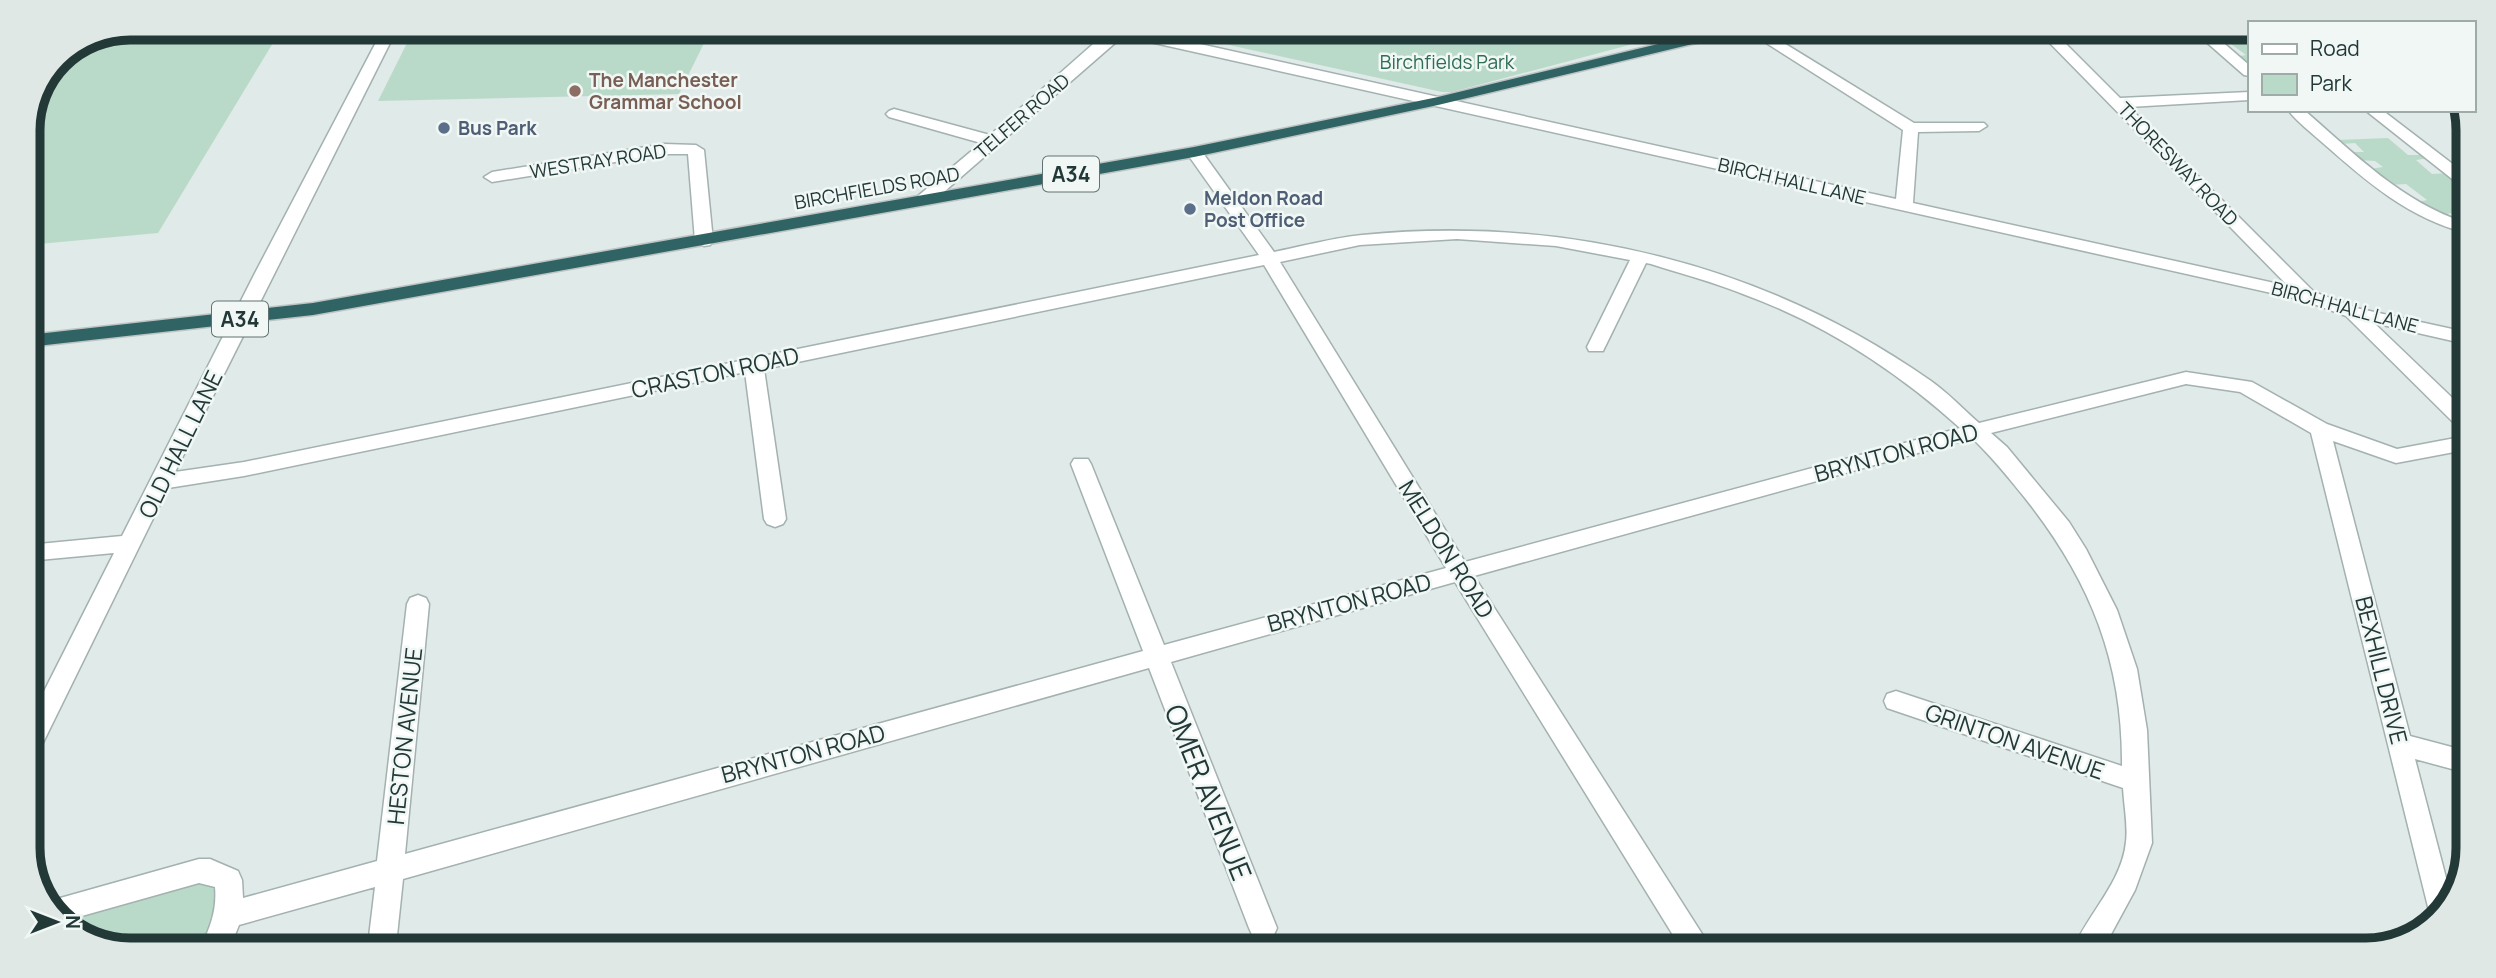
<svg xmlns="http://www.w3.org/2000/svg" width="2496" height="978" font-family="Manrope,sans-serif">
<rect width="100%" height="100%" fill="#e0eae8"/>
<!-- green -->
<path fill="#badac9" d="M130,28H282L158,233L28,245V124L58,58Z
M414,29H711L679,94L378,101Z
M1166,31L1678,32L1452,92H1442Z
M2217,33H2249V69L2234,57L2246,55L2231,44L2219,45L2207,35Z
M2388,138L2408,155H2424L2429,158L2416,160L2432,174L2449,173L2467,187L2452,190L2467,198V225L2463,216L2449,213L2447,219L2413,203L2427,200L2406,184L2390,185L2370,169L2383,167L2375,161L2359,160L2351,152H2364L2355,143L2341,144L2337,140Z
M197,880L211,883L217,895L205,945L97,944L60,918Z"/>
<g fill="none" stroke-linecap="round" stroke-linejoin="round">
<!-- street casing -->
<g stroke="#a3b1b0" stroke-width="3">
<path id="street" d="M383,29H397L175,472L244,462L1259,255L1186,152L1194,147L1200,149L1274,252C1303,246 1333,238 1362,235C1564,215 1765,264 1931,381C1948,393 1963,409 1979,423L2186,372L2252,382L2327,424L2397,449L2466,436L2465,450L2396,463L2333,441L2410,736L2463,750V772L2415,759L2451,897L2434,920L2431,919L2311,433L2240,392L2186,384L1991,433L2007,447L2069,522L2086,549L2117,610L2137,669L2147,730L2152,843L2135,890L2103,949H2073C2088,914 2122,882 2126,842C2128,825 2124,806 2123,788L1887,708L1884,701L1887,694L1896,691L2122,766C2123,661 2090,580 2025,498C2008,477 1992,457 1972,438L1474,576L1711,948H1681L1455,582L1171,662L1277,928L1273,937L1263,941L1253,937L1249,928L1149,668L403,879L396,945H368L375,887L239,925L231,945H202C211,925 217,909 215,887L199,883L64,921L49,910L46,902L199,859H210L238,871L242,880L243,898L377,861L407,604L410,598L418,595L426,598L429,604L405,854L1143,651L1071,464L1074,459H1088L1091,464L1164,645L1446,568L1264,265L764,369L786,519L783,524L775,527L767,524L764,519L745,372L244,476L168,488L37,755L28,758V723L114,553L28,561V545L122,536L254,275ZM1457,239L1556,246L1630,260L1587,347L1589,351H1603L1646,263L1651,264C1682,274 1713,282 1743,294C1823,323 1897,371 1960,428L1465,562L1280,262L1360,245Z
M1109,30H1137L1896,199L1903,130L1749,32H1766L1914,123H1984L1987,126L1979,131L1918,132L1913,203L2288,286L2040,33H2055L2120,98L2249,92V100L2129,107L2314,292L2356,308L2466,332V344L2374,323L2466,411V430L2459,428L2346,316L2303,300L1123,36L930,204H918L916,200L918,196L981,143L889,117L886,114L889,111L894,109L990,135Z
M2196,33H2212L2249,65V76L2244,75Z
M2288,110H2304C2354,153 2402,203 2467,223V233C2410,219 2367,182 2324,144C2312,133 2298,123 2288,110Z
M2365,110H2382L2467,175V188L2461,186Z
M664,144L696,145L704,150L713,241L710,245L704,246L695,241L688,154H664L492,182L484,177L492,172Z"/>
</g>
<!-- highway casing -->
<g stroke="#bdc4c3" stroke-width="3">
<path id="highway" d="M1708,32H1732L1730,35L1438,105L1194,157L313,315L28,347V335L313,303L1194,147L1438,97Z"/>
</g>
<!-- street -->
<use href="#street" fill="#fff" fill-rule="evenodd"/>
<!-- highway -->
<use href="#highway" fill="#306464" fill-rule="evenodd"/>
</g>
<!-- markers -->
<circle fill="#8d6e63" stroke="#f0f7f5" stroke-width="2.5" cx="575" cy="91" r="7"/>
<g fill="#5c6f8a" stroke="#f0f7f5" stroke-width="2.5">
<circle cx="444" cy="128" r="7"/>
<circle cx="1190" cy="209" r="7"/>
</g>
<g text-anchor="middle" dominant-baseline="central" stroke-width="5" stroke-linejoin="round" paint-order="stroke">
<!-- far-park labels -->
<g font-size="19" fill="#2f6e54" stroke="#f0f7f5">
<text x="1447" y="62">Birchfields Park</text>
</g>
<!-- far-education labels -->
<g font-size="19" font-weight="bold" fill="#785e54" stroke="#f0f7f5" text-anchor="start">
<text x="589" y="80">The Manchester<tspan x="589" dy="22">Grammar School</tspan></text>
</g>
<!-- far-street labels -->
<g font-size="19" fill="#223938" stroke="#f0f7f5">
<text transform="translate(1022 116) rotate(-41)">TELFER ROAD</text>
<text transform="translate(598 161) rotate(-9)">WESTRAY ROAD</text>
<text transform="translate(2178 164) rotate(46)">THORESWAY ROAD</text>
<text transform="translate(1792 181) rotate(13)">BIRCH HALL LANE</text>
<text transform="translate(877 188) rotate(-10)">BIRCHFIELDS ROAD</text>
<text transform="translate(2345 307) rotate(15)">BIRCH HALL LANE</text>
</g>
<!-- far-service labels -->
<g font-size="19" font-weight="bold" fill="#4e5e75" stroke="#f0f7f5" text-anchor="start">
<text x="458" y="128">Bus Park</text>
<text x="1204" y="198">Meldon Road<tspan x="1204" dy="22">Post Office</tspan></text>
</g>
<!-- shield labels -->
<g fill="#f0f7f5" stroke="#607271" stroke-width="2">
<rect x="1043" y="156.5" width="56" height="35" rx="5"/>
<rect x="212" y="301.5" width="56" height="35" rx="5"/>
</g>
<g font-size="21" font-weight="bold" fill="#223938">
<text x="1071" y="174">A34</text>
<text x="240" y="319">A34</text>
</g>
<!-- street labels -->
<g font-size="23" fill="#223938" stroke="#f0f7f5">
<text transform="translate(715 372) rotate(-12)">CRASTON ROAD</text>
<text transform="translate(180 444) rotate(-64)">OLD HALL LANE</text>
<text transform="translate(1896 452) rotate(-15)">BRYNTON ROAD</text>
<text transform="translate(1447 549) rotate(58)">MELDON ROAD</text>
<text transform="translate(1349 602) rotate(-15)">BRYNTON ROAD</text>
<text transform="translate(2382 670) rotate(76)">BEXHILL DRIVE</text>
<text transform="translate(404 736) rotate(-84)">HESTON AVENUE</text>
<text transform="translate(2015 741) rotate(19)">GRINTON AVENUE</text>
<text transform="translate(803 753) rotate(-15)">BRYNTON ROAD</text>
</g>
<!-- near-street labels -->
<g font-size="28" fill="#223938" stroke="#f0f7f5">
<text transform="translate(1209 792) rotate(68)">OMER AVENUE</text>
</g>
</g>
<!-- crop -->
<path d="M0 0H2496V978H0ZM130 40H2366A90 90 0 0 1 2456 130V848A90 90 0 0 1 2366 938H130A90 90 0 0 1 40 848V130A90 90 0 0 1 130 40Z" fill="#e0e8e6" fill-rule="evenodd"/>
<path fill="none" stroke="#223938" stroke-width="9" d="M130 40H2366A90 90 0 0 1 2456 130V848A90 90 0 0 1 2366 938H130A90 90 0 0 1 40 848V130A90 90 0 0 1 130 40Z"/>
<!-- legend -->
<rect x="2248" y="21" width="228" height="91" fill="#f0f7f5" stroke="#9eaba9" stroke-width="2"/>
<rect x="2262" y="44" width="35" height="10" fill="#ffffff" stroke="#9eaba9" stroke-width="2"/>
<text x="2310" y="56" font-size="21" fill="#223938">Road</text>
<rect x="2262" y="74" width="35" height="21" fill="#badac9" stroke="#9eaba9" stroke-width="2"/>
<text x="2310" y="91" font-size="21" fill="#223938">Park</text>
<!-- north arrow -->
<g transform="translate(56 922) rotate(90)" stroke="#f0f7f5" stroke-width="5" paint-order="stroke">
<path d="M0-5L12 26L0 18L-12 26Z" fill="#223938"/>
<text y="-10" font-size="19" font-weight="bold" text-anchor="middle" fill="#223938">N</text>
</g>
</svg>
